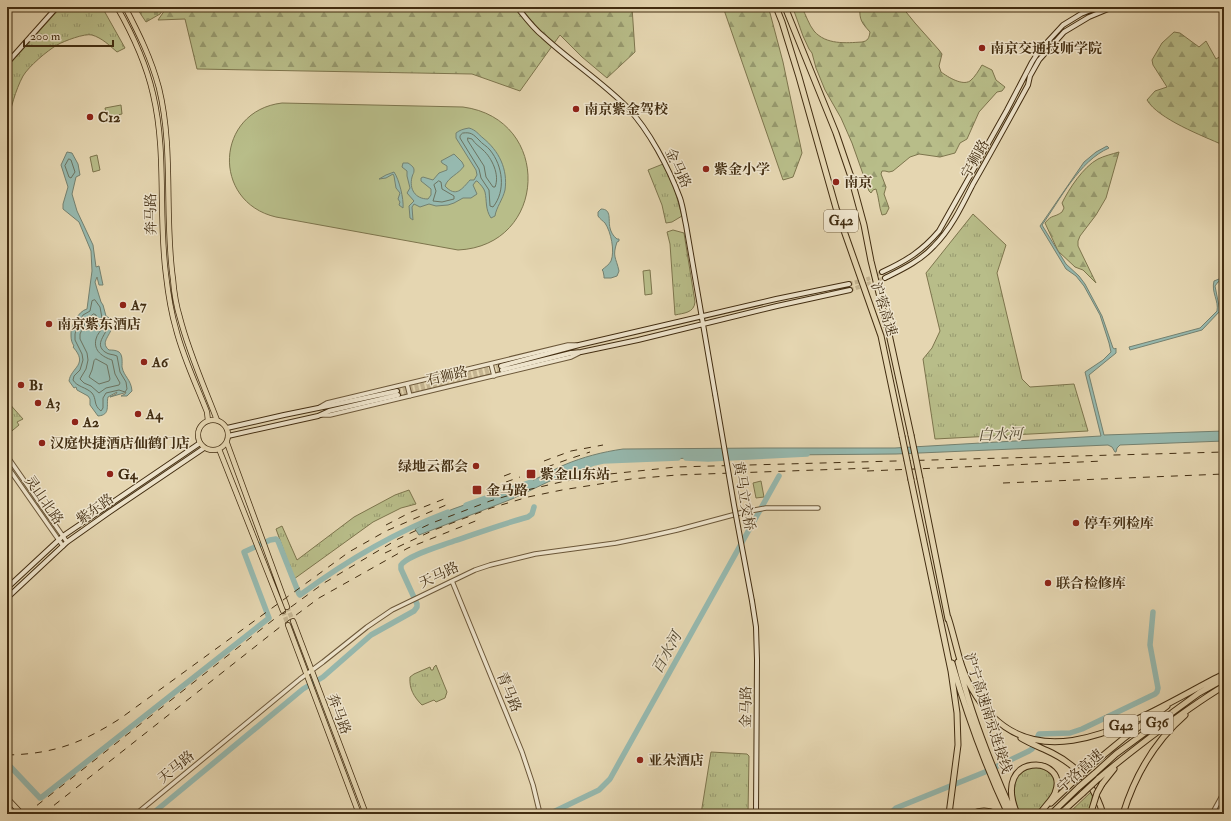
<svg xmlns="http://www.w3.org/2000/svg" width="1231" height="821" font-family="'IM FELL Double Pica','Noto Serif SC',serif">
<defs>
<pattern id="grass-tufts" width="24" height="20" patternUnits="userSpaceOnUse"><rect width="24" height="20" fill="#b8bd89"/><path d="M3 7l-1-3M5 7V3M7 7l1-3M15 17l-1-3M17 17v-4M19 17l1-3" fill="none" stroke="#979a6f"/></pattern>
<pattern id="forest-firs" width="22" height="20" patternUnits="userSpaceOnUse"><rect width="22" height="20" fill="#b8bd89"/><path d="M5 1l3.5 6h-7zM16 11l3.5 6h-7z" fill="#979a6f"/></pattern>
<pattern id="cemetery-stones" width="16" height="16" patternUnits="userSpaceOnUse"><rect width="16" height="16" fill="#b8bd89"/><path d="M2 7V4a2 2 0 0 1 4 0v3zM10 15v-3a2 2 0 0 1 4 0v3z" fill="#979a6f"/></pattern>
</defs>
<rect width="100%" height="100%" fill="#e5d6b1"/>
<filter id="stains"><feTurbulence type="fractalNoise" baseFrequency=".005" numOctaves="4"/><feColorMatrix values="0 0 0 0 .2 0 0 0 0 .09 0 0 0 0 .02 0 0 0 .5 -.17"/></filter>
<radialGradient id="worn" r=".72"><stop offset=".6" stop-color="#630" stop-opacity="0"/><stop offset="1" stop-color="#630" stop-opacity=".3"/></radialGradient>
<!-- grass -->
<path fill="url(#grass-tufts)" stroke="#7d754d" d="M61,7H102L125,48L117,52C109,45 102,38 92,35C85,33 64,41 57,45C47,51 29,66 23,76C15,91 11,108 7,125V67Z
M663,164L672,180L682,216L672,222L666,223L662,205L648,170Z
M973,214L1006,245L997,273L1022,379L1030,387L1074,384L1088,431L935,439L923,359L932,348L940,331L926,273Z
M673,230L684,233L695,302C694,313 684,313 675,315L670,244L667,232Z
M7,401L23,419L17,422L19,425L7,435Z
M409,490L416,504L401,508L373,522L294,579L276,529L282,526L297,560L354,517L395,495Z
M436,665L447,692L445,698L436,702L434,700L422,705C414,697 409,689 410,677L414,674L430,667L431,670H433L434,667Z
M711,752L747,754L749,756L748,814H701Z
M1034,767C1049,769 1059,776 1053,793C1050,801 1040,808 1033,814H1020C1012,795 1008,772 1034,767Z
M1092,791L1093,793L1089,814H1068Z"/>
<!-- forest -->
<path fill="url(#forest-firs)" stroke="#7d754d" d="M167,7H632L635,52L607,78L582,57L560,35L520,91L472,74L197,69L185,19L158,20Z
M723,7H767L770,13L783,62L802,153L793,177L783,180Z
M860,7H902L915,23L939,50L942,54L939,66L941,72C948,77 962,86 970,81C975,77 979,70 982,65L992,70L996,80L1005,87L1002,91L997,92L979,112L967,139L960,143L955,153L940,157L919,154L910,157L893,171L889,172L885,171H882L881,174L886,187L884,194L889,208L886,214L882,215C879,207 879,198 876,189L873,190L871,193L869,191L852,143L841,118L825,90L816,68L812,53L809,49L803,36L794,11L802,8C806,15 809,25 814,31C826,45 846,43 862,42C868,41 869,38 870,32C862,23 859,20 860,7Z
M1174,32L1180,33L1199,47L1206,41L1216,59L1224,54V145H1223C1203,136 1158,119 1147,100L1155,91L1167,87L1153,65L1152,60L1162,43Z
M1119,152L1106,198L1096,215L1080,236L1078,241V246L1096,283L1083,270L1075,267L1058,251L1045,223C1052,214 1054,218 1062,212L1064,208L1062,203C1069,189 1083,167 1098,159C1104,156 1112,154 1119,152Z"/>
<!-- cemetery -->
<path fill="url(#cemetery-stones)" stroke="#7d754d" d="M136,7H165L160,14L146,22Z"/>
<!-- pitch -->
<path fill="#b8bd89" stroke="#7d754d" d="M282,103L463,107C553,119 548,246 458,250L276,217C211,202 215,111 282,103Z
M121,105L122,114L107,117L105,108Z
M97,155L100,170L93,172L90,157Z
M650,270L652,294L645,295L643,271Z
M761,481L764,497L756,498L753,483Z"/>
<!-- water -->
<path fill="#96b9af" stroke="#748170" d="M469,128C476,130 478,134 483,138C499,151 508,169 505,190C503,199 496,208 495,216L491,218C485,209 487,201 485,192C484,188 480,184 477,181H476L473,185L477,194L471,198H463L454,203L448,205L436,206L429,204L420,207L414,204L412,207L413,220L410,218L409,206L414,201L407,193L410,188L407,176V171L402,167L403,163H408C411,165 414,167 414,170C414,174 413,173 412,177C409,189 415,199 428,199L431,195V189L421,181V178L423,177L433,180L439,173L447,170V166L442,163L441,161L454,154L462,162L464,166C459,174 448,177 445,186C456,198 462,189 470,180H474L477,175L476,170L456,138V133C460,130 463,129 469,128Z
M1107,146L1109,148C1079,161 1060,200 1042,225L1066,264L1079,276L1085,284L1102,316L1113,348L1115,349L1116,348V353L1089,375L1104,435L1224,431V441L1120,445L1117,448L1116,452H1115L1112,447L1108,445L896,454L782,455L605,461L585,465L569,472L512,499L419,535L415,529C427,522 439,514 453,509C473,501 494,497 514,489C531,482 547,473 564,465C583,457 602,452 623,449L765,448H895L1101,436L1085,372L1103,360L1111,352L1109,343L1100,315L1084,286L1076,276L1066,269L1040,226L1084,162L1096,152Z
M67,152L72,153L78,164L80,175L76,177L72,194L77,211L93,245L96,267L99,266L103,285H99L97,277L95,282L97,289L101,302L103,305L106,316L109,318L112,325C112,335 99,342 109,350C112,350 116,350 119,352C123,355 122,363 122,367C124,377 131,379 132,391L127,396H121L125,394L126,392L124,393L110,397L116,394L117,392L108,397C106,405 111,415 98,416L90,405V399L88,396L77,390L76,387L74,388L69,381C71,367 89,365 73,347L74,346C72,343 71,340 71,336C70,327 78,311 87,309L92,271L91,251L79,222L63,209V204L68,187L61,165Z
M394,172C399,179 404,199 403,208L399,205L400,202L398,199L400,193L396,188L394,176L393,174L386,178L379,179L386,175Z
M601,209C612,209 608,220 610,228C611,232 613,236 617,239H619V241L617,242C612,257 616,257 619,271L617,276L611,278H604V276L603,271L602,270C605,267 609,265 611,261C615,251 611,232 605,223C603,221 600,219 598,216V212Z
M1224,277V279L1218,282L1215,286L1220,311L1202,330L1130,350L1129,347L1200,328L1217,311C1219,301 1211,292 1214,281Z"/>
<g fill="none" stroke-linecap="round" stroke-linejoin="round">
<!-- shore -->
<path stroke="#6c7360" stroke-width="1" d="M463,133C471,132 473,134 479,140C482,144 487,146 490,150C503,166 506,191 493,207L490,206L489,190L481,178L479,169L460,138V136Z
M468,138L472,139C475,144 479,146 483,150C492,158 500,175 495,187H493L486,177L484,166L468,141Z
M69,159L71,160L75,172L71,178L69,177L65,166Z
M439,181L441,182L442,189L454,196V199L442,202L433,201L436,191L434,185Z
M95,300L100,307L102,318L106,321L108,326C106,335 94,344 105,352C109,355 113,354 117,356L120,372L126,382L127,389L125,392L119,390L106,393L103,398V408L101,411C93,405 97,399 92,393C86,387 77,387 73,380L74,376L80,370L83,360L82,354L75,340V334L77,327L83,315L90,311L92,301Z
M94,314L96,315L98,321L103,327C101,331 97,334 96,339C93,351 103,357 112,360L115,374L120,383L119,385L106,388L99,393L91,386L84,383L80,379L86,369L88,360L87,353L80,339V334L87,319Z
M96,359L107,365L110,379L109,381L99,384L89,377L92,370L94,361Z"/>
<!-- river -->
<path stroke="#96b9af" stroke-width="5.5" d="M686,458L708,459L807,454
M555,476L571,472L594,463L603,461L678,458
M466,505L531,482
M7,763L40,798L42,797L269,618L244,552L270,540L276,539L278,541L299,594L300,595C346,561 395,532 448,512
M67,814L71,812L76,814
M152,814L303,689L323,677L371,635L414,611L417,607V604L401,569V565C408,555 441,546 454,541C478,533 502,524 528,517L532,514L534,507
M549,814L599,790L610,779L779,476
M890,814L896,808L985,772L1029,751L1032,749L1039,734L1070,733L1082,729L1155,694L1157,692L1158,688L1150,645L1153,612
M1219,814L1222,806"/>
<!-- secondary-tunnel -->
<path stroke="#c4b491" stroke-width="4" stroke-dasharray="4 2" stroke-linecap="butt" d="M849,284L868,279L882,272
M850,290L885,278
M397,391L501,366
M398,395L502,370"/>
<!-- primary-tunnel -->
<path stroke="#c4b491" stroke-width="4.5" stroke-dasharray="4.5 2" stroke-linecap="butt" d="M287,607L293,621
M283,611L288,625"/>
<!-- tertiary casing -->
<g stroke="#6b5739" stroke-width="5.5">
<path id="tertiary" d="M491,364L494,376
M407,384L410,396
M320,407L327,403L568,345H576
M321,415H330L571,357L579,353
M7,456L67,542
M7,466L63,546
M452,581L522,752L533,785L540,814
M136,814L300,679L323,662L367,627L392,610L475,570L490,565L535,554L616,543L646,537L677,530L744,512L766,508H818
M1212,814L1224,792"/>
</g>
<!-- secondary casing -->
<g stroke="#422d11" stroke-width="6">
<path id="secondary" d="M517,7C525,17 533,28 543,36C570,61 601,81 627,107C649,130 669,168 680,198C683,207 684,216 686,225L715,394
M7,63L57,7
M882,272C906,261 922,251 939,231L1007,110L1032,62L1039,51L1063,25L1081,14L1098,7
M885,278C903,269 920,261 934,246C951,229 962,206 973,184C992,151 1010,118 1028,85L1030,76L1039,60L1064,32L1089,17L1113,7
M501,366L579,345L776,299L849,284
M502,370L571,353L581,352L638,340L777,306L850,290
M227,428L284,415L328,406L397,391
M228,436L318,416L329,411L398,395
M7,588L63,536L119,498L200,443
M7,598L67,542L108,513L204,448
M752,601L756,627L757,660L756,814"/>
</g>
<!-- primary casing -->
<g stroke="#422d11" stroke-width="6">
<path id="primary" d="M117,7C133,35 146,63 153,94C167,153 158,215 166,275C168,293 171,312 176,329C183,357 196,384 207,412L208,421
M125,7C139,34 151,58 159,88C174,150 164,216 173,279C174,292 176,305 180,318C189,353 204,386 217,420
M198 435a15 15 0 1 1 30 0a15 15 0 1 1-30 0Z
M227,443L287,607
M219,449L283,611
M293,621L366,814
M288,625L359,814
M7,798L22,814"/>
</g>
<!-- motorway casing -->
<g stroke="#422d11" stroke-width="7">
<path id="motorway" d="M776,7L782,22L799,77L836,208L881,336L902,436
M785,7L836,133L851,177L864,225L871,261L889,334L911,435
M920,479L948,619
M911,480L951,671L957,713L958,745L949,814
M948,617C956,641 959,667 972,689C1033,797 1147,712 1224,674
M958,662C971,715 991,765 1013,814
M952,663C967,715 985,765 1008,814
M1021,738C1031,744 1042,748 1052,753C1078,766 1095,786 1103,814
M1089,767L1123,739L1167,706
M1094,774L1116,754L1177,709L1199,693L1224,679
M1098,779C1114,765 1131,752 1148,739C1173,720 1197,702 1224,686
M1102,784L1114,769
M1051,803L1073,782
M972,814C980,810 988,810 996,814
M1017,814C990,750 1071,755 1055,793C1052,800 1046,805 1042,811
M1051,814L1079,787
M1060,814L1083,793
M1123,814C1135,775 1154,742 1185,715"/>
</g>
<!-- tertiary -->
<use href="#tertiary" stroke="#eee4cc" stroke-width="3.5"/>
<!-- secondary -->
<use href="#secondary" stroke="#eee4cc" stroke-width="4"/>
<!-- primary -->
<use href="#primary" stroke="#e5d6b1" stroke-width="4.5"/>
<!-- motorway -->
<use href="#motorway" stroke="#e5d6b1" stroke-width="5"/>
<!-- rail -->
<path stroke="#422d11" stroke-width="1" stroke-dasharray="7 7" stroke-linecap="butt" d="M544,461L571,451L603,445
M547,467L569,459L590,452
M867,471L1104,461
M504,476L517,471
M506,482L520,477
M1003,483L1224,474
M386,525L411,512L444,499
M385,553L434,530L491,508L528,497L562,490L631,479L677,475L872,468
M7,755C54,754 82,743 121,718L349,552L386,531L446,505
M26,814L273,620L324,583L398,539L432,523L490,501L527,490L561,482L600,475L676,467L1224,452
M43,814L280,627L319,598L408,548L478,520"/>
<!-- secondary-bridge casing -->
<g stroke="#422d11" stroke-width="6" stroke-linecap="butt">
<path id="secondary-bridge" d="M715,394L734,505L752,601"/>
</g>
<!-- motorway-bridge casing -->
<g stroke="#422d11" stroke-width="7" stroke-linecap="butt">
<path id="motorway-bridge" d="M911,435L920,479
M902,436L911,480
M1073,782L1089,767
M1079,787L1094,774
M1083,793L1098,779
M1092,809L1097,793L1102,784"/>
</g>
<!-- secondary-bridge -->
<use href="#secondary-bridge" stroke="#eee4cc" stroke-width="4"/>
<!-- motorway-bridge -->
<use href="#motorway-bridge" stroke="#e5d6b1" stroke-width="5"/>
</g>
<!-- markers -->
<g fill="#8f2418" stroke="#eee4cc" stroke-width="1.5">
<circle cx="982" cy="48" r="4"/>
<circle cx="576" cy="109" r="4"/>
<circle cx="90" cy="117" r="4"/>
<circle cx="706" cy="169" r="4"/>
<circle cx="836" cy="182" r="4"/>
<circle cx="123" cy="305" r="4"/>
<circle cx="49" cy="324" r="4"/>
<circle cx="144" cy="362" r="4"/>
<circle cx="21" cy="385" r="4"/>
<circle cx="38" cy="403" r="4"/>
<circle cx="138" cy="414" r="4"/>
<circle cx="75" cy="422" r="4"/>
<circle cx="42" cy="443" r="4"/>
<circle cx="476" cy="466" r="4"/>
<circle cx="110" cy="474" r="4"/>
<rect x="526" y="469" width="10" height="10" rx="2"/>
<rect x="472" y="485" width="10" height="10" rx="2"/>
<circle cx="1076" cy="523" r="4"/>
<circle cx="1048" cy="583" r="4"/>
<circle cx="640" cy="760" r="4"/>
</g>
<g text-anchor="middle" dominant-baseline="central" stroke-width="3" stroke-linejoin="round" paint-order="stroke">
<!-- shield labels -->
<g fill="#eee4cc" stroke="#766449" stroke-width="1">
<rect x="824" y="210" width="34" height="22" rx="3"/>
<rect x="1141" y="712" width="32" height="22" rx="3"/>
<rect x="1104" y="715" width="34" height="22" rx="3"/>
</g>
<g font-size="13" font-weight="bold" fill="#422d11">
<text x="841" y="221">G42</text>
<text x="1157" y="723">G36</text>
<text x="1121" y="726">G42</text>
</g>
<!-- poi labels -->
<g font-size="14" font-weight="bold" fill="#422d11" stroke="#eee4cc" text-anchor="start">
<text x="990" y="48">南京交通技师学院</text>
<text x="584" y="109">南京紫金驾校</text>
<text x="98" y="117">C12</text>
<text x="714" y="169">紫金小学</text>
<text x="844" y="182">南京</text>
<text x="131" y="305">A7</text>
<text x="57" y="324">南京紫东酒店</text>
<text x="152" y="362">A6</text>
<text x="29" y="385">B1</text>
<text x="46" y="403">A3</text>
<text x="146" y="414">A4</text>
<text x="83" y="422">A2</text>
<text x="50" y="443">汉庭快捷酒店仙鹤门店</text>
<text x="468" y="466" text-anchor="end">绿地云都会</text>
<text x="118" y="474">G4</text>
<text x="540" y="474">紫金山东站</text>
<text x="486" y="490">金马路</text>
<text x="1084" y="523">停车列检库</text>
<text x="1056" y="583">联合检修库</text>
<text x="648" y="760">亚朵酒店</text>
</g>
<!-- street labels -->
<g font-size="14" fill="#422d11" stroke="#eee4cc">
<text transform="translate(975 159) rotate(-61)">宁狮路</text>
<text transform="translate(678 168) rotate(65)">金马路</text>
<text transform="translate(151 214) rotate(-91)">奔马路</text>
<text transform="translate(884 309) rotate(72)">沪蓉高速</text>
<text transform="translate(447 376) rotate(-13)">石狮路</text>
<text transform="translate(744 496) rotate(80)">黄马立交桥</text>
<text transform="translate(44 500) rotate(55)">灵山北路</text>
<text transform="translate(95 509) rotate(-35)">紫东路</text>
<text transform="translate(439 575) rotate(-25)">天马路</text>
<text transform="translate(509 692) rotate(67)">青马路</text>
<text transform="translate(746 707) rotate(-89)">金马路</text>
<text transform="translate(988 713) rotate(72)">沪宁高速南京连接线</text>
<text transform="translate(339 714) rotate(69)">奔马路</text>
<text transform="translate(176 767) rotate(-39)">天马路</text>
<text transform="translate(1080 771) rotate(-42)">宁洛高速</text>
</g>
<!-- water labels -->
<g font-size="15" font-style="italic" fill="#534931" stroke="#eee4cc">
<text transform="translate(1000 435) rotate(-2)">白水河</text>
<text transform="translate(667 653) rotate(-61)">百水河</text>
</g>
</g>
<!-- margin -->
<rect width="1231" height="821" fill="none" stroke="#e5d6b1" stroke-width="24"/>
<rect x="8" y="8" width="1215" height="805" fill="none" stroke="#422d11" stroke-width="2"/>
<rect x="12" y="12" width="1207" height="797" fill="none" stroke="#422d11"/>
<!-- scale -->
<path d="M24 40v6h89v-6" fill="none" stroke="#422d11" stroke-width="2"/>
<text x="30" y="40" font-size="12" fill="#422d11" stroke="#eee4cc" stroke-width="3" paint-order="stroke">200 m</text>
<rect width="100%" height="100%" filter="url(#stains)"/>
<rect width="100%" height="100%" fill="url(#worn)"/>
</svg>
